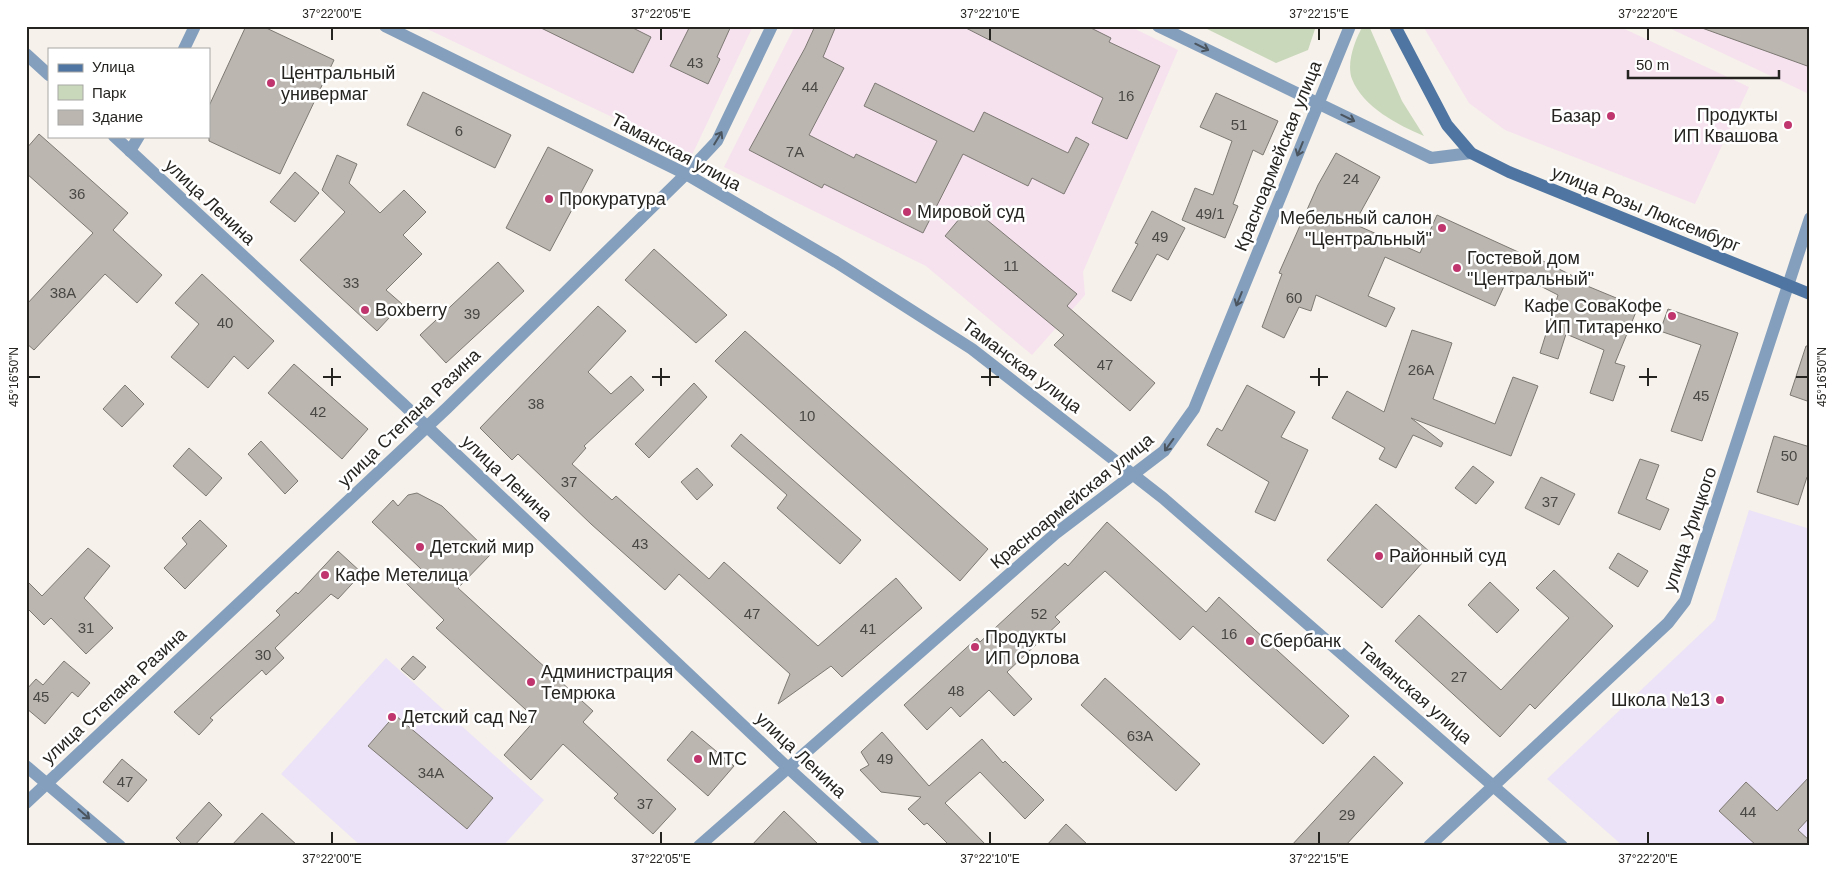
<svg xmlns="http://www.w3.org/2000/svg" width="1836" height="872" font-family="Arial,sans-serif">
<rect width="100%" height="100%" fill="#f6f1ea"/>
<!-- commercial -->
<path fill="#f6e1ef" d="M421,26H753L692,155Z
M795,26H1129L1178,50L1083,272L1085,295L1032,355L926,266L724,167Z
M1423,26H1618L1749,87L1695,204L1505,130L1469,103Z
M1665,26H1810L1809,94Z"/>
<!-- education -->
<path fill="#ede3f8" d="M1749,510L1810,529V846H1623L1547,779L1715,620Z
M386,658L544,800L503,846H361L281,774Z"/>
<!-- green -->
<path fill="#c9d8bb" d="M1201,26H1316L1308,50L1276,63Z
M1363,26H1369L1402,101L1424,136C1398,125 1363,107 1352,79C1346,64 1355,39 1363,26Z"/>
<!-- building -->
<path fill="#bbb6b0" stroke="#7d7973" d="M246,26H262L334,60L280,174L209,141V106Z
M537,26H629L651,37L633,73Z
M690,26H731L717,57L720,59L708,84L670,66Z
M815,26H836L823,57L844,68L809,135L854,158L856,154L916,183L937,141L864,106L875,83L974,132L984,112L1068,153L1076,137L1089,144L1064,194L1032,178L1028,186L963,154L923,233L824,184L822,188L749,150L805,48Z
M962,26H1087L1111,38L1109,42L1160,66L1127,139L1092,123L1103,98Z
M1702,26H1810V67L1702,28Z
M423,92L511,135L495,168L407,125Z
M1216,93L1278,121L1263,155L1253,150L1233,204L1238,206L1225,238L1182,220L1195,188L1213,195L1232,141L1200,127Z
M39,134L128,213L113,230L162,275L137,303L105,274L34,350L26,343V305L93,233L26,173V149Z
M548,147L593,170L550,251L506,228Z
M1336,153L1380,177L1354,224L1420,253L1437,215L1538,261L1539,259L1581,280L1580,283L1638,307L1615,363L1625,366L1613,401L1590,393L1604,350L1566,334L1558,359L1540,353L1558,295L1511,271L1495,306L1385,257L1368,296L1395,308L1386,327L1316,295L1311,311L1299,307L1284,338L1262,327L1282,274L1279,273L1318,185Z
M337,155L357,164L349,183L380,213L404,190L426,212L403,235L422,254L386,290L402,304L377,331L300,260L345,212L322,190Z
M295,172L319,193L295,222L270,202Z
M970,206L1077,294L1067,306L1155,383L1130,411L1054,345L1064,335L945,236Z
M1152,211L1185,228L1168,260L1157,254L1131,301L1112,291L1138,244L1135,243Z
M654,249L727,315L696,343L625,280Z
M498,262L524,291L446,363L420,335Z
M202,274L274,341L248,369L234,356L208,388L171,357L199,324L175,303Z
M598,306L626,331L588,372L611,394L631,376L644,390L584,446L586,448L572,464L612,500L616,496L709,579L724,562L818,646L896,578L922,608L842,677L831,666L778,704L790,674L679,574L665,590L591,524L518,454L512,460L480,428Z
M1668,309L1738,333L1702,441L1671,431L1701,345L1660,331Z
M1412,330L1452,343L1433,399L1495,424L1513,377L1538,386L1511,456L1411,418L1443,443L1441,447L1413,435L1396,468L1379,459L1385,448L1332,418L1347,391L1384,412Z
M745,331L988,549L960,581L715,361Z
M1806,346H1810V402L1790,395Z
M294,364L368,429L342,459L268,393Z
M694,383L707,397L649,458L635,444Z
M125,385L144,404L122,427L103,409Z
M1247,385L1295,412L1281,437L1308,450L1275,521L1255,512L1269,482L1207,445L1217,428L1222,431Z
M741,434L861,540L840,564L777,508L787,495L731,446Z
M1774,436L1810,447V478L1807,477L1798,505L1757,492Z
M261,441L298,481L285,494L248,454Z
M189,448L222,478L206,496L173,466Z
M1640,459L1659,465L1646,499L1669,509L1660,530L1618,513Z
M1473,466L1494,482L1476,504L1455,488Z
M697,468L713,485L697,500L681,482Z
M1541,477L1575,494L1559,525L1525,508Z
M417,493L442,506L491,554L458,588L593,711L583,722L676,809L653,834L614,798L618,794L563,744L531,780L504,755L536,719L436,628L444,620L406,583L421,569L372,522L393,500L398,506L408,495Z
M1376,504L1431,553L1382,608L1327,560Z
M200,520L227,546L185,589L164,568L187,544L182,538Z
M1107,522L1206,612L1219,597L1349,716L1323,744L1193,626L1180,640L1105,571L1055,617L1060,622L1007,672L1032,699L1014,716L989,690L960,717L951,707L927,730L904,705L977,638L980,642L1065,563L1068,566Z
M88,548L110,566L84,598L113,628L86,654L51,618L44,625L26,607V580L42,596Z
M338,551L362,573L338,599L331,594L275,648L284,658L266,675L262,670L210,718L213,720L199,735L174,712L280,615L276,611L296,592L298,594Z
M1618,553L1648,571L1638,587L1609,568Z
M1554,570L1613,626L1535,709L1530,704L1500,737L1395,641L1419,615L1501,690L1569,618L1536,588Z
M1490,582L1519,610L1497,633L1468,605Z
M413,656L426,667L414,680L401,669Z
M64,661L90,683L78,697L72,692L45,724L26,708V690L36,679L43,685Z
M1105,678L1200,764L1176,791L1081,705Z
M395,715L493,798L467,829L368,746Z
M692,731L734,766L708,796L667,760Z
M882,732L929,786L982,739L1003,763L1005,761L1044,800L1025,819L980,772L945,803L987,846H950L927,823L924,825L908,809L921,797L881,792L860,770L869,765L861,752Z
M1374,756L1403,783L1345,846H1291Z
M122,759L147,780L128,802L103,782Z
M1810,776V817L1798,830L1810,841V846H1757L1719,811L1746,782L1777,811Z
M209,802L222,815L194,846H184L176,838Z
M784,811L820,846H751Z
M262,813L298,846H231Z
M1066,824L1089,846H1046Z"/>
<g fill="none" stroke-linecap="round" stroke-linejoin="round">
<!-- minor -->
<path stroke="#849fbd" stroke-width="12" d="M385,26L686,174L836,262L972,349L1163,498L1562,846
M1158,26L1431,158L1471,153
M184,49L195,26
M130,151L139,136
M26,766L120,846
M26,803L447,408L686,174L717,141L772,26
M699,846L1055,534L1164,451L1194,409L1350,26
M1429,846L1668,623L1685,601L1810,218"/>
<!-- tertiary -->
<path stroke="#849fbd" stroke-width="12" d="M26,54L49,75
M114,136L403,404L787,767L874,846"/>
<!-- secondary -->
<path stroke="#4f76a2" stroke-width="12" d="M1395,26L1447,125L1471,153L1509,172L1810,294"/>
</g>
<!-- one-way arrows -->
<defs><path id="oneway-shaft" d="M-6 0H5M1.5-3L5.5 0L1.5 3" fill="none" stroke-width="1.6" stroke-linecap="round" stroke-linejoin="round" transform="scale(1.25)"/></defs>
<g stroke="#4b555f">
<use href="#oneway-shaft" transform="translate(1202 47) rotate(26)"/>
<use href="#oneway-shaft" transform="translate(1348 118) rotate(26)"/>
<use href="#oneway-shaft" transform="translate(718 138) rotate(-59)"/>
<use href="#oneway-shaft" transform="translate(1300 149) rotate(112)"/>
<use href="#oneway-shaft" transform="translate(1239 299) rotate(112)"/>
<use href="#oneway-shaft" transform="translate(1169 445) rotate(126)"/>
<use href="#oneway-shaft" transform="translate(84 814) rotate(41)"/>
</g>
<!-- ticks -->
<path fill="none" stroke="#252421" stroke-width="2" d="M332,28V40M661,28V40M990,28V40M1319,28V40M1648,28V40M332,368V386M661,368V386M990,368V386M1319,368V386M1648,368V386M28,377H40M323,377H341M652,377H670M981,377H999M1310,377H1328M1639,377H1657M1796,377H1808M332,832V844M661,832V844M990,832V844M1319,832V844M1648,832V844"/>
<!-- markers -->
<g fill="#c0356d" stroke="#fff" stroke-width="2">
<circle cx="271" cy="83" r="5"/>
<circle cx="1611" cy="116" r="5"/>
<circle cx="1788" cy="125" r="5"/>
<circle cx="549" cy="199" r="5"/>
<circle cx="907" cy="212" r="5"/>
<circle cx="1442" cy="228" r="5"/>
<circle cx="1457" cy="268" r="5"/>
<circle cx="365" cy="310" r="5"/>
<circle cx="1672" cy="316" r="5"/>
<circle cx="420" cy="547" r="5"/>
<circle cx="1379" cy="556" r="5"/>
<circle cx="325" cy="575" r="5"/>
<circle cx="1250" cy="641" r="5"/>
<circle cx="975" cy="647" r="5"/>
<circle cx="531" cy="682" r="5"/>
<circle cx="1720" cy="700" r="5"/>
<circle cx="392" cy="717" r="5"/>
<circle cx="698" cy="759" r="5"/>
</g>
<g text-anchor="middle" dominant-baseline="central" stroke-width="5" stroke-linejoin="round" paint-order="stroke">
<!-- number labels -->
<g font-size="15" fill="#4a4845">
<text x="695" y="62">43</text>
<text x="810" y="86">44</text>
<text x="1126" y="95">16</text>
<text x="1239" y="124">51</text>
<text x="459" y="130">6</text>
<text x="795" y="151">7А</text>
<text x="1351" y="178">24</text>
<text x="77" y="193">36</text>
<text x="1210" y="213">49/1</text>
<text x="1160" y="236">49</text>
<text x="1011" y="265">11</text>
<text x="351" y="282">33</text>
<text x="63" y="292">38А</text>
<text x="1294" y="297">60</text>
<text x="472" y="313">39</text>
<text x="225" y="322">40</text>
<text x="1105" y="364">47</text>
<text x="1421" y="369">26А</text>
<text x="1701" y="395">45</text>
<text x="536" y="403">38</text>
<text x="318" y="411">42</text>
<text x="807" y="415">10</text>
<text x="1789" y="455">50</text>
<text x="569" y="481">37</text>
<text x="1550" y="501">37</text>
<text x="640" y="543">43</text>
<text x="752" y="613">47</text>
<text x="1039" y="613">52</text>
<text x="86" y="627">31</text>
<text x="868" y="628">41</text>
<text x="1229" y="633">16</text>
<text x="263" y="654">30</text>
<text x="1459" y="676">27</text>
<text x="956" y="690">48</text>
<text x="41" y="696">45</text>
<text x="1140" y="735">63А</text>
<text x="885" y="758">49</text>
<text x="431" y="772">34А</text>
<text x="125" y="781">47</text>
<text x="645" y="803">37</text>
<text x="1748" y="811">44</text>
<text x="1347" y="814">29</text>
</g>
<!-- poi labels -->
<g font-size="18" fill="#252421" stroke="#fff" text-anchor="start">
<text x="281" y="73">Центральный<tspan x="281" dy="21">универмаг</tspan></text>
<text x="1778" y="115" text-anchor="end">Продукты<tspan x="1778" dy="21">ИП Квашова</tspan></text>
<text x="1601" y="116" text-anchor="end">Базар</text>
<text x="559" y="199">Прокуратура</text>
<text x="917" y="212">Мировой суд</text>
<text x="1432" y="218" text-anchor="end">Мебельный салон<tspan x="1432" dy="21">"Центральный"</tspan></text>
<text x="1467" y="258">Гостевой дом<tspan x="1467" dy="21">"Центральный"</tspan></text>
<text x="1662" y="306" text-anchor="end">Кафе СоваКофе<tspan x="1662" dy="21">ИП Титаренко</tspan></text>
<text x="375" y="310">Boxberry</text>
<text x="430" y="547">Детский мир</text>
<text x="1389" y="556">Районный суд</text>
<text x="335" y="575">Кафе Метелица</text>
<text x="985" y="637">Продукты<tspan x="985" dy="21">ИП Орлова</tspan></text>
<text x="1260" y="641">Сбербанк</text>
<text x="541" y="672">Администрация<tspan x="541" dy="21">Темрюка</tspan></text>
<text x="1710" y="700" text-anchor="end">Школа №13</text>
<text x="402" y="717">Детский сад №7</text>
<text x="708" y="759">МТС</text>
</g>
<!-- street labels -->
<g font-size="18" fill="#252421" stroke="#fff">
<text transform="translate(676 152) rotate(28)">Таманская улица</text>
<text transform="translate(1278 156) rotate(-68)">Красноармейская улица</text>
<text transform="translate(210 202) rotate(43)">улица Ленина</text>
<text transform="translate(1646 209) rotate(22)">улица Розы Люксембург</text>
<text transform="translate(1022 366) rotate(37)">Таманская улица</text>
<text transform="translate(409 418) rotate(-44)">улица Степана Разина</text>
<text transform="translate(507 478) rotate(43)">улица Ленина</text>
<text transform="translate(1072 501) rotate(-39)">Красноармейская улица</text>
<text transform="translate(1690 529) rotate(-71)">улица Урицкого</text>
<text transform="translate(1415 693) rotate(41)">Таманская улица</text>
<text transform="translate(114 696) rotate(-43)">улица Степана Разина</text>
<text transform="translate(801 755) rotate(43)">улица Ленина</text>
</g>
</g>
<!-- border -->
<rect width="1836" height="872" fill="none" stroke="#ffffff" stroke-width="55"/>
<!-- legend -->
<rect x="48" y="48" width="162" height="90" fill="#ffffff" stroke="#a8a7a6"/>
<rect x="58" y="64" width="25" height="8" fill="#4f76a2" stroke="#a8a7a6"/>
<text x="92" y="72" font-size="15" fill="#252421">Улица</text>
<rect x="58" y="85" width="25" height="15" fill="#c9d8bb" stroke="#a8a7a6"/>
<text x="92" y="98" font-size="15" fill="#252421">Парк</text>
<rect x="58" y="110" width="25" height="15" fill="#bbb6b0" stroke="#a8a7a6"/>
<text x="92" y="122" font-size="15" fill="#252421">Здание</text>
<!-- scale -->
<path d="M1628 70v8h151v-8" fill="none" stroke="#252421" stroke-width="2.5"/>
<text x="1636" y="70" font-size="15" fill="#252421" stroke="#ffffff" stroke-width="4" paint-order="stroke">50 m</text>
<rect x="28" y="28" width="1780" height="816" fill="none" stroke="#252421" stroke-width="2"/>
<g font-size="12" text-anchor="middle" fill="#252421">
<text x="332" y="18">37°22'00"E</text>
<text x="661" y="18">37°22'05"E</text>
<text x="990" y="18">37°22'10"E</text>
<text x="1319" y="18">37°22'15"E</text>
<text x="1648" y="18">37°22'20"E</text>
<text transform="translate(14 377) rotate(-90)" y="4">45°16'50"N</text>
<text transform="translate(1822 377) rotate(-90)" y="4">45°16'50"N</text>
<text x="332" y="863">37°22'00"E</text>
<text x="661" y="863">37°22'05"E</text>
<text x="990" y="863">37°22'10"E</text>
<text x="1319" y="863">37°22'15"E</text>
<text x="1648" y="863">37°22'20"E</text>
</g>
</svg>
